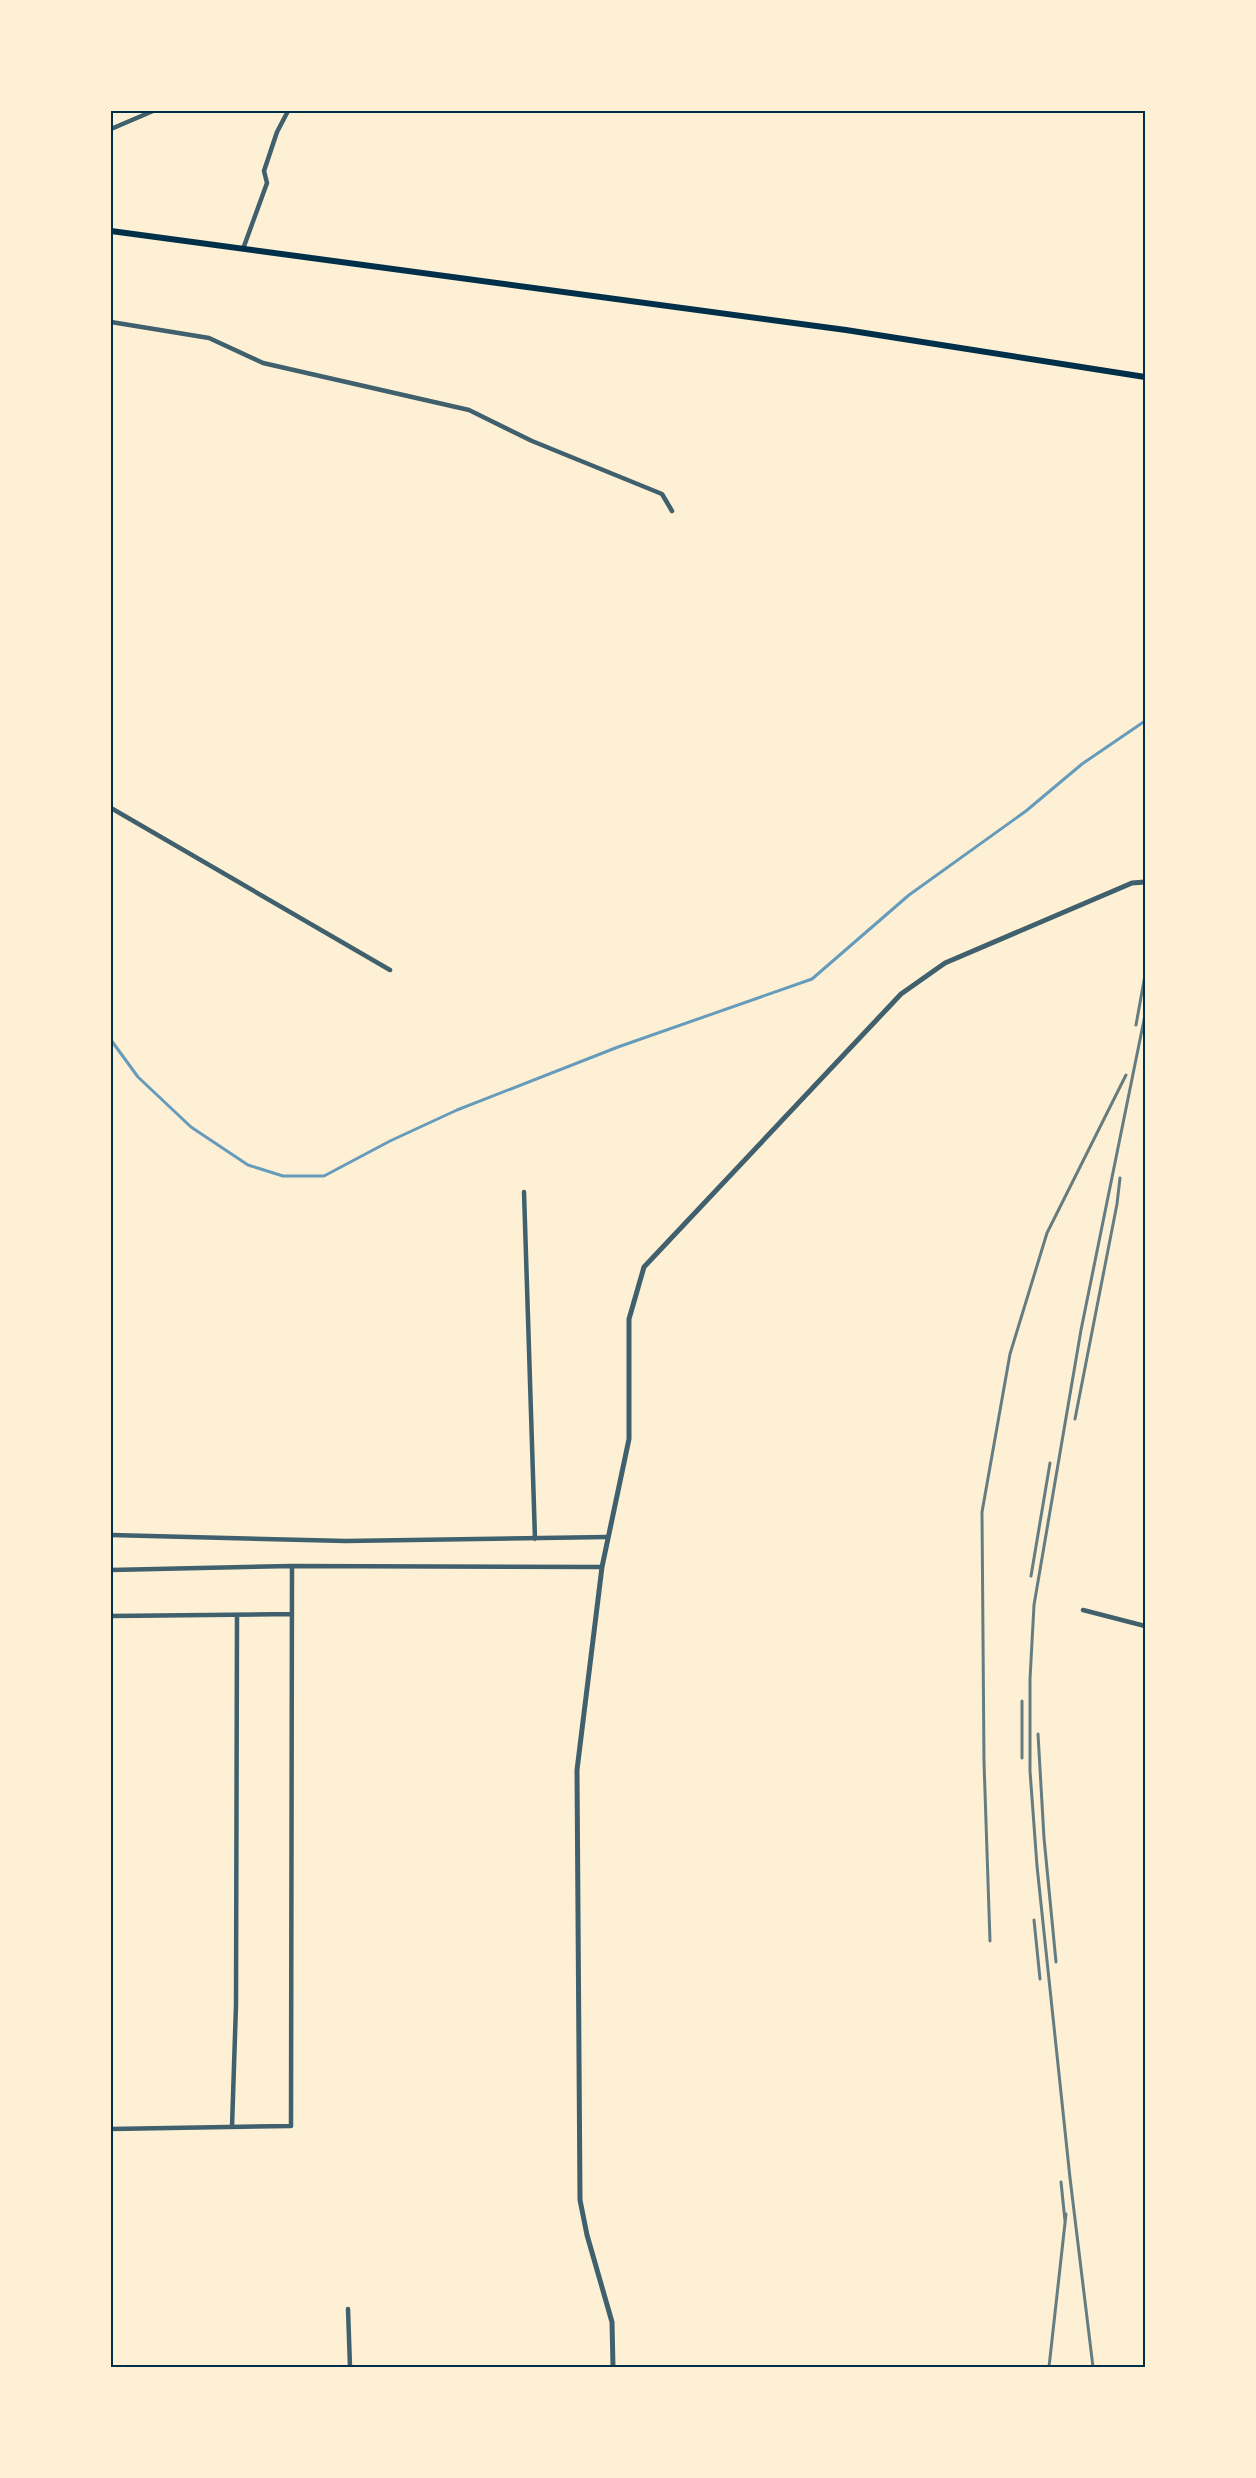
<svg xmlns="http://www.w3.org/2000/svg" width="1256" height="2478" font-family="'Nunito Sans',sans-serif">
<rect width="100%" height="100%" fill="#fdf0d5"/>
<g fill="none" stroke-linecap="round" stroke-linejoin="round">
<!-- stream -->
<path stroke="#669bbc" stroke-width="3" d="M111,1040L138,1077L191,1127L248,1165L283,1176H324L390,1141L457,1110L618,1047L812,979L909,895L1026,811L1082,764L1145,721"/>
<!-- minor -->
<path stroke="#3f606c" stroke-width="4.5" d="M111,129L153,111
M243,249L267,183L264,171L277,132L288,111
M111,322L209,338L263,363L469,410L532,441L662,494L672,511
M111,808L390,970
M524,1192L535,1539
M111,1535L346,1541L607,1537
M111,1570L292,1566L602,1567
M1083,1610L1145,1626
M111,1616L292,1614
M232,2127L236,2005L237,1615
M111,2129L291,2126L292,1566
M348,2309L350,2367"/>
<!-- tertiary -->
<path stroke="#3f606c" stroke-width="5" d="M613,2367L612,2322L587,2235L580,2200L577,1770L602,1567L629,1439V1319L644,1267L901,994L945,963L1132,883L1145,882"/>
<!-- secondary -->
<path stroke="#003049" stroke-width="6" d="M111,231L846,330L1145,377"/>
<!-- rail -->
<path stroke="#657d81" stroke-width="3" d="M1136,1025L1145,975
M1075,1419L1117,1204L1120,1178
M1031,1576L1050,1463
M1022,1701V1758
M1038,1734L1044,1838L1056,1962
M1034,1920L1040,1979
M990,1941L984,1762L982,1512L1010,1354L1047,1233L1126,1075
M1061,2182L1065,2221
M1049,2367L1066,2214
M1093,2367L1070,2178L1037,1866L1030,1771V1679L1034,1605L1081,1330L1145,1015"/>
</g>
<!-- border -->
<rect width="1256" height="2478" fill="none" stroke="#fdf0d5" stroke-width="225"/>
<rect x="112" y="112" width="1032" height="2254" fill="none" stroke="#003049" stroke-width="2"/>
</svg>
